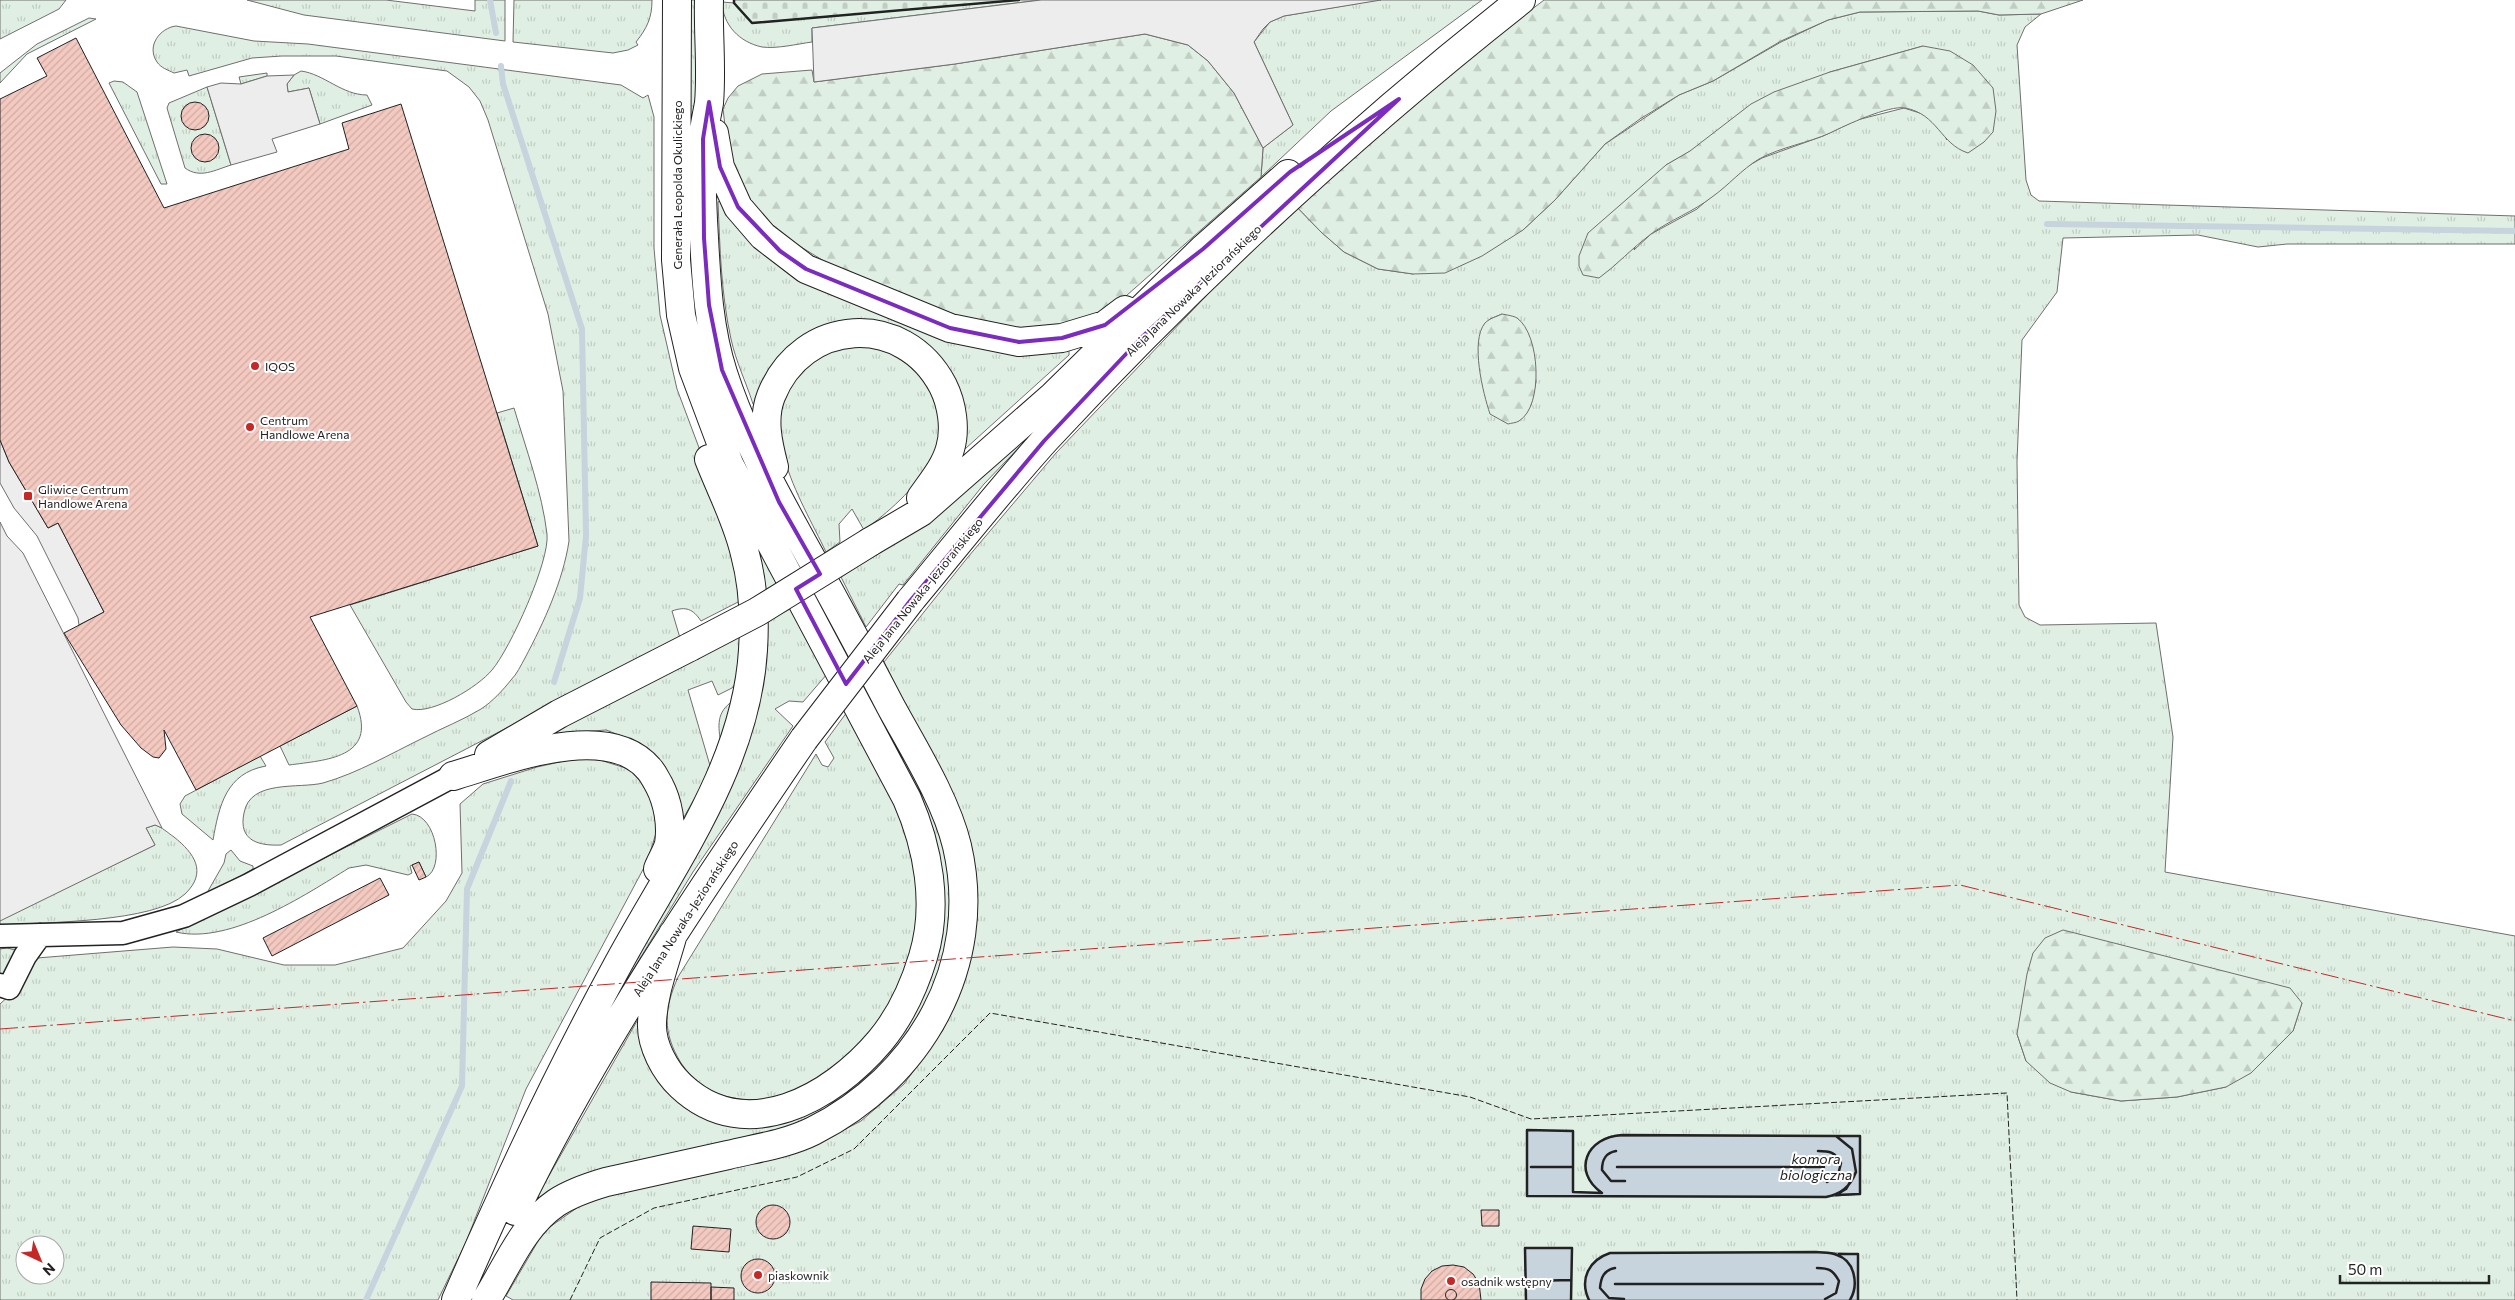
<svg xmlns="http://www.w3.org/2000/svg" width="2515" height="1300" font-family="Commissioner,sans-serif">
<defs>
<pattern id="grass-tufts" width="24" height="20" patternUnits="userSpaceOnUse" patternTransform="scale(1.25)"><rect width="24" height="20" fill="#e0efe3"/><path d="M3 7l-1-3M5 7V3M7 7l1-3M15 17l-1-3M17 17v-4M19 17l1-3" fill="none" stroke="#c0cdc2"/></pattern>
<pattern id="forest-firs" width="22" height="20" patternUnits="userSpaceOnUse" patternTransform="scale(1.25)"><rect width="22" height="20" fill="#e0efe3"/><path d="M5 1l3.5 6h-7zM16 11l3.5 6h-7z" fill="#c0cdc2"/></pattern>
<pattern id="cemetery-stones" width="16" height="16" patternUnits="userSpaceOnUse" patternTransform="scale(1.25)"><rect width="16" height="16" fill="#e0efe3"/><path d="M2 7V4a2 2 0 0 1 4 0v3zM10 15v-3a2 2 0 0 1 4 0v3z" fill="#c0cdc2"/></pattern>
<pattern id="building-hatch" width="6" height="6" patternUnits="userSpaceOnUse" patternTransform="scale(1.25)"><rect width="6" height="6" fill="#f3c9c0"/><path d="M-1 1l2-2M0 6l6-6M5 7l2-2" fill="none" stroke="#d0aca5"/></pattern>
</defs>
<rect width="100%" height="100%" fill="#fff"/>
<!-- grass -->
<path fill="url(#grass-tufts)" stroke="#6f6f6f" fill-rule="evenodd" d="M0,0H66L59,9L0,39Z
M247,0H386L475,11V0H505V41L304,15Z
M514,0H652C652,18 647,28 636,42L638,45L628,50L613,53L513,42Z
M689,0H700L703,310L923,785L948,855L953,899L950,939L924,1014L875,1079L813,1120L538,1199V1195L637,1021L641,1023L645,1049L746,1126L880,1061L941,884L743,466L698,348L688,263Z
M1019,0H1041L812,28V42C797,44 777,49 762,47C739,42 723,25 722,2L734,3L752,23Z
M1378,0H1482L1331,111L1261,177L1263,148L1293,125L1254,42L1270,22L1284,16Z
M1978,11L1999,15L2041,14L2025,27L2017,45L2026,180L2031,195L2039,201L2515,216V244H2287L2258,247L2198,235L2063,238L2057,292L2022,340L2017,461L2019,605L2025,617L2040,625L2156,623L2173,737L2165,872L2515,936V1300H513L506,1296L544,1231L581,1205L625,1188L818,1143L861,1121L904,1084L943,1030L959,990L960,814L884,662L968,557L1056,453L1294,204L1321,232L1344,252L1378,269L1413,274L1523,230L1555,200L1605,144L1679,95L1713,81L1781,42L1828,20L1860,12ZM1923,46L1947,140L1940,128L1926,115L1904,108L1857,120L1823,136L1762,158L1743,169L1697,209L1651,234L1634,250L1666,165L1830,72ZM1502,314L1536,381L1531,405L1520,420L1484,325L1490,319ZM2302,1003L2293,1031L2226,1087L2177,1097L2121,1101L2071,1092L2026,1061L2017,1034Z
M89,18L96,19L27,54L0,83V73L37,44Z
M176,26L254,41L308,44L621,85L643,98L648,95L654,117V248L660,315L677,389L713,485L733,552L740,601L701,621C693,609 686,606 672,611L680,638L281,845C259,846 238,841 244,813C250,779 299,789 323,783C358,773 390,754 423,738C442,728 463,720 481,709C492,702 503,690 511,680C517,674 521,665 525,658C544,622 563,581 569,541L563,391L548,314L488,120L480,101L469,87L447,71L336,56H282L252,58L189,76L187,70L174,73C168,70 161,68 157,62C146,46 160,28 176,26Z
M301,71C324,74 342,95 367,95L372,105L320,124L309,88L288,92L287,84L294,75Z
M267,73V76L241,84L239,77Z
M114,81L123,82L137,92L167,184H161L109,83Z
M207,87L231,165C215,170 200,179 185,168L167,108L169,103Z
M723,198L767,252L1069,349V355L965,449L962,445L963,407L858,321L757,406L753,404C746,382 736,362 731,339C721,294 720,248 718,202Z
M859,346C886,349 904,357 922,377C973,435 911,496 864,530L852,509L839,524L840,542L826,552C801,499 747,417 805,368C811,363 818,354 825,352C836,348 849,348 859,346Z
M1094,369L984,484L903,585L899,584L866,627L841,577L887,546Z
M514,408C526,449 542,492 547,534C550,561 510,649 492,670C478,687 433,714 412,709L406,702L350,605L538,546L497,413Z
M758,542L780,584L763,594L755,549Z
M792,608L827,674L803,702L789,701L775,709L793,726L693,872L596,1030L701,833L765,622Z
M744,633L737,681L732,688L718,695L712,681L688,690L711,769L684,817L632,740L606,730L566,733L538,741L555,729Z
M733,701L721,744C718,726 716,712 733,701Z
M357,706C377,758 326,760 289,765L280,746Z
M847,712C874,762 905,811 915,868C925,917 913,970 885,1012C852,1063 789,1114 725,1096C707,1091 691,1078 681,1063C662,1032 664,1009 678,977L816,754L822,765L828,767L834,758L825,742Z
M260,756L266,766C226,773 219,806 213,840L182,814L180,804L185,796Z
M587,756L632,770L654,802L657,830L647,862L526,1089L466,1242L438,1300H0V1004L22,984L37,958L173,947L217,949L284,965H335L403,948L446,901L462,873L460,804L483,784L537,767ZM25,1245H55V1275H25Z
M412,814C436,816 445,868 426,877L419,862L410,866L412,873L408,875L366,865L349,868C305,895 230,945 176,932Z
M155,825C162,827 168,833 174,837C194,853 208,872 185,894C154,923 45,922 0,925V920L155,845L146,828Z
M231,850L240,861L253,866V869L210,893L208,891L224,863L226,854Z
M7,948L15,950L7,976L0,974V949Z"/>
<!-- forest -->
<path fill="url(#forest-firs)" stroke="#6f6f6f" d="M1544,0H2083L2041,14L1999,15L1978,11L1860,12L1828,20L1781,41L1713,81L1679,95L1640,119L1605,144L1555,200L1523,230L1482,256L1445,273L1413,274L1378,269L1344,252L1321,232L1294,204L1471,56Z
M1145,34L1188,45L1208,61L1234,93L1263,148L1261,177L1101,318L1053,333L1016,330L939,311L842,272L783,236L754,205L739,182L727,142L723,109L728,98L738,86L762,74L812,70L814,82L955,64Z
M1923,46L1950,51L1973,65L1993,88L1996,111L1993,132L1984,142L1968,153C1940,144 1938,114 1905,108C1889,105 1846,125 1830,133C1808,143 1781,147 1759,159C1741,170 1729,185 1712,197C1693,212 1670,220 1651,234C1632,248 1617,265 1599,278L1583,275L1579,266V256L1588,233L1666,165L1690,151L1751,104L1774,92L1830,72Z
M1502,314C1507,315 1514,316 1517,318C1540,334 1544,406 1519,421C1516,423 1511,423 1508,424L1490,414C1483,393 1470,341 1485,323C1490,318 1496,317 1502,314Z
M2063,930L2290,988L2302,1003L2293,1031L2251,1073L2226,1087L2177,1097L2121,1101L2071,1092L2050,1083L2026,1061L2017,1034L2027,974L2033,953L2045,938Z"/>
<!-- cemetery -->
<path fill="url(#cemetery-stones)" stroke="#6f6f6f" d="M734,0H1019L752,23L734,3Z"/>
<!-- parking -->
<path fill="#ededed" stroke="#6f6f6f" d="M1041,0H1381L1284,16L1270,22L1263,29L1254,42L1293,125L1263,148L1234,93L1208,61L1188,45L1145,34L955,64L814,82L812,28Z
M294,75L287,84L288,92L309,88L320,124L272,139L277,152L231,165L207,87L221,83L241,84L267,76Z
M0,440L9,462L48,528L58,523L104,612L79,625L78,618L37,536L14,508L0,483Z
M0,522L7,536L23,553L162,828L155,825L146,828L155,845L0,921Z"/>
<!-- water -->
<path fill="#c7d3dd" stroke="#6f6f6f" d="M1527,1130L1573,1131V1192L1601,1193C1598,1190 1593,1186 1590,1182C1579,1162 1591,1142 1611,1136H1860V1194L1826,1197L1527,1196Z
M1525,1248H1572L1571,1300H1526Z
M1816,1252L1858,1254V1300H1589C1579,1279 1589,1260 1610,1253Z"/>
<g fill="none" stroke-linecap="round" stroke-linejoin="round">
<!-- stream -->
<path stroke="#c7d3dd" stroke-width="6" d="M490,0L496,33
M501,66L503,84L582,329L586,536L580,598L554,682
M2047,224L2515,231
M366,1300L462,1086L467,889L511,781"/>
</g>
<!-- building -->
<path fill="url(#building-hatch)" stroke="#222" d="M76,38L164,208L349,149L342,123L401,104L538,546L310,617L357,706L196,790L164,730L166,749L159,758L153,757L141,748L121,725L64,633L104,612L58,523L48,528L9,462L0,440V99L47,76L37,58Z
M181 116a14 14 0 1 1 28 0a14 14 0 1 1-28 0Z
M191 148a14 14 0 1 1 28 0a14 14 0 1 1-28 0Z
M419,862L426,877L419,880L412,865Z
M380,878L389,895L272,956L263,938Z
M756 1222a17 17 0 1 1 34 0a17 17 0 1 1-34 0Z
M1481,1210H1499V1226H1482Z
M693,1226L731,1229L729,1252L691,1249Z
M741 1276a17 17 0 1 1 34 0a17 17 0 1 1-34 0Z
M1453,1265L1464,1267L1473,1274L1479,1283L1481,1300H1421V1289L1425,1279L1432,1271L1442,1266Z
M651,1282L711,1283V1300H651Z
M711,1287L734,1288V1300H711Z
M1445.5 1295a5.5 5.5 0 1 1 11 0a5.5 5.5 0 1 1-11 0Z"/>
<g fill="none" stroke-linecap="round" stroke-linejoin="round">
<!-- minor casing -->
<g stroke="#222" stroke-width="25">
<path id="minor" d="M0,936L123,933L184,916L249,885L453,776
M0,985L9,988L25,956L40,935"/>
</g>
<!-- major casing -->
<g stroke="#222" stroke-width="30">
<path id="major" d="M714,133L720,167L738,207L763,236L806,269L950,328L1019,342L1062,338L1105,325L1125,310
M774,467C768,444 762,419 771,396C802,317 904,311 943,386C952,404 956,429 950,449C945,467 932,482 921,498
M870,542L921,512L1053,396L1203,249L1288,174
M910,601C955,547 999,491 1046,439C1193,281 1352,133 1521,0
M489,755L559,714L690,647
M453,776C504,761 607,719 649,769C653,773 656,780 659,785C668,802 672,825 669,844C667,852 661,861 658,869
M673,934C665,963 653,993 652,1023C651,1045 665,1071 681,1086C746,1147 832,1098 880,1041C900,1017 914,987 923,957C939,905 928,847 907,799L729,464L693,368L681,315L676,260L677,0
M515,1211C595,1045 700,891 804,739
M456,1300C505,1187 557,1076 616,968C670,867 746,768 753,650C755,618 753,584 745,554C738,522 721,490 709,459
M486,1300C507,1267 522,1226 556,1203C571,1193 589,1187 606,1182C647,1173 688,1164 728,1155C757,1148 787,1144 813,1131C919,1078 985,966 957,846C946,800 914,749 891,707C866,659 841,612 815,565C780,502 745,441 723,373C707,324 706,271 703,220C702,193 700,166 703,139C704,127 707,115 709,103C712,69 708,34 709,0"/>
</g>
<!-- minor -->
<use href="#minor" stroke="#fff" stroke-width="22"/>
<!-- major -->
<use href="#major" stroke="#fff" stroke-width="28"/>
<!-- major-bridge casing -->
<g stroke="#222" stroke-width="30" stroke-linecap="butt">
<path id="major-bridge" d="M690,647L757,612L870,542
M804,739L910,601"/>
</g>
<!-- major-bridge -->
<use href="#major-bridge" stroke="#fff" stroke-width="28"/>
<!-- fence -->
<path stroke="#222" stroke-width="1" stroke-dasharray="6 2.5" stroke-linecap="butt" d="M570,1300L600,1238L654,1208L797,1177L854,1149L990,1013L1470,1097L1531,1119L2007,1093L2017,1300"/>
<!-- wall -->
<path stroke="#222" stroke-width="2.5" d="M734,0V3L752,23L1019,0
M1527,1130L1573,1131V1192L1602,1193C1571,1171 1587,1137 1622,1135L1836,1136L1852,1149L1856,1172C1850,1187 1841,1194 1826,1197L1527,1196Z
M1836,1136H1860V1194L1836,1195L1846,1189L1856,1172L1852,1149Z
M1616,1151C1605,1153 1602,1160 1602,1170L1611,1181H1625
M1818,1151C1830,1151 1835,1152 1841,1163L1838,1175L1827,1182
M1531,1167H1573
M1617,1167H1824
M1839,1254H1858V1300
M1615,1268C1604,1270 1601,1277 1600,1288L1609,1298L1624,1299
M1817,1268C1829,1268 1833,1270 1839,1281L1836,1293L1825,1299
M1529,1281L1571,1280
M1615,1284H1823
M1526,1300L1525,1248H1572L1571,1300
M1589,1300C1579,1279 1589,1260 1610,1253L1816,1252C1823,1253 1830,1252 1837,1255C1855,1261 1859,1285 1850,1300"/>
<!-- power -->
<path stroke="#c62828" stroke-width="1" stroke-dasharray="18 4 2.5 4" stroke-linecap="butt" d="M0,1029L1960,885L2515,1021"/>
</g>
<!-- marked area -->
<path fill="none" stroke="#7b2cbf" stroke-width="4" stroke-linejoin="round" d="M1399,99L1142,337L1044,441L910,601L846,684L796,589L820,574L779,502L722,370L709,305L704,238L703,139L709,102L720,167L738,207L780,251L806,269L950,328L1019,342L1062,338L1105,325L1203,249L1290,172Z"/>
<!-- markers -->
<g fill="#c62828" stroke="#fff" stroke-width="2">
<circle cx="255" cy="366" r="5"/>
<circle cx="250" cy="427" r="5"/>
<rect x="23" y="491" width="10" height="10" rx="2.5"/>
<circle cx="758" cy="1275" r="5"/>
<circle cx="1451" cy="1281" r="5"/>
</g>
<g text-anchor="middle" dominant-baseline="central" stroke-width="4" stroke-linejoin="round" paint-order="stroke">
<!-- street labels -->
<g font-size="12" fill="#222" stroke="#fff">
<text transform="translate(677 185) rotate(-90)">Generała Leopolda Okulickiego</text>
<text transform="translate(1193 290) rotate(-44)">Aleja Jana Nowaka-Jeziorańskiego</text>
<text transform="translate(922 590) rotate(-51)">Aleja Jana Nowaka-Jeziorańskiego</text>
<text transform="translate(685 918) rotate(-57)">Aleja Jana Nowaka-Jeziorańskiego</text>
</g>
<!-- poi labels -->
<g font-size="12" fill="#222" stroke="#fff" text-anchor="start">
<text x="265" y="366">IQOS</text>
<text x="260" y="420">Centrum<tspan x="260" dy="14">Handlowe Arena</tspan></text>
<text x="38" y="489">Gliwice Centrum<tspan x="38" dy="14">Handlowe Arena</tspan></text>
<text x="768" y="1275">piaskownik</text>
<text x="1461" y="1281">osadnik wstępny</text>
</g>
<!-- water labels -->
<g font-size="14" font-style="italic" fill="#222" stroke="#fff">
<text x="1816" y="1158">komora<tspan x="1816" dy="16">biologiczna</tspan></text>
</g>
</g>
<!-- north arrow -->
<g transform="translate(40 1260) rotate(136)"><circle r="24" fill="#ffffff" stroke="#a7a7a7"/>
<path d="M0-4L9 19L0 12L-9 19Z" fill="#c62828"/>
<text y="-8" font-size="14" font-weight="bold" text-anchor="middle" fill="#222222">N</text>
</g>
<!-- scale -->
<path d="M2340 1275v8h149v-8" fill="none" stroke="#222222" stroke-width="2.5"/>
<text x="2348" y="1275" font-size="15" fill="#222222" stroke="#ffffff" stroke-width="4" paint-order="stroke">50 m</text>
</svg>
